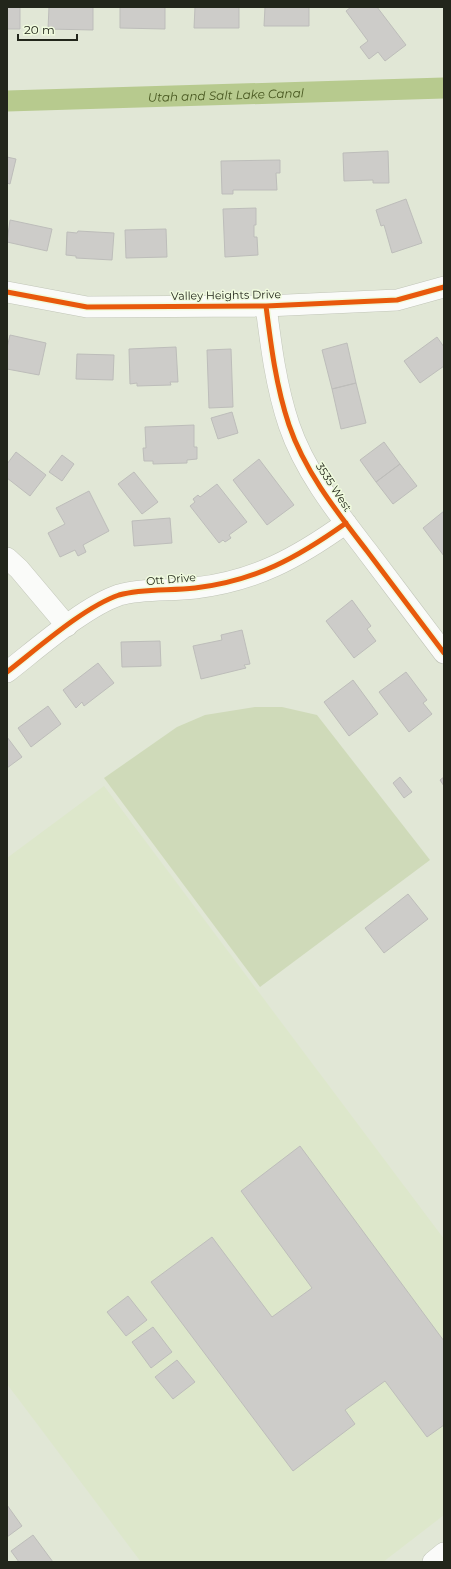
<svg xmlns="http://www.w3.org/2000/svg" width="451" height="1569" font-family="Montserrat,sans-serif">
<rect width="100%" height="100%" fill="#e1e7d6"/>
<!-- built -->
<path fill="#dde7cb" d="M104,786L444,1239V1515L383,1562H141L7,1384V858Z"/>
<!-- green -->
<path fill="#cfdab9" d="M255,707H282L317,715L430,860L260,987L104,778L177,727L205,715Z"/>
<g fill="none" stroke-linecap="round" stroke-linejoin="round">
<!-- canal -->
<path stroke="#b7ca8e" stroke-width="21" id="s1" d="M7,101L444,88"/>
</g>
<!-- building -->
<path fill="#cdccc9" stroke="#bdbdba" d="M7,7H20V29H7Z
M49,7H93V30L48,29Z
M120,7H165V29L120,28Z
M195,7H239V28H194Z
M265,7H309V26H264Z
M351,7H377L406,45L385,61L378,52L369,59L360,47L368,41L346,11Z
M388,151L389,183H373V180L344,181L343,153Z
M7,157L16,159L10,184L7,183Z
M280,160V173H276L277,190H233V194H222L221,161Z
M406,199L422,243L392,253L384,225L381,226L376,210Z
M256,208V225H254V237H257L258,255L225,257L223,209Z
M10,220L52,229L47,251L7,242Z
M166,229L167,257L126,258L125,230Z
M78,231L114,233L112,260L76,258V256L66,255L67,232L77,233Z
M10,335L46,343L39,375L7,369V348Z
M437,337L444,347V366L420,383L404,361Z
M347,343L356,383L332,389L322,350Z
M176,347L178,382H170L171,385L137,386V383L130,384L129,349Z
M231,349L233,407L209,408L207,350Z
M77,354L114,355L113,380L76,379Z
M356,383L366,423L341,429L332,389Z
M232,412L238,433L218,439L211,418Z
M194,425V447H197V459L187,460V463L153,464V461H144L143,448H146L145,427Z
M384,442L400,464L376,482L360,460Z
M16,452L46,475L30,496L7,478V464Z
M62,455L74,464L62,481L49,472Z
M259,459L294,505L267,525L233,480Z
M400,464L417,486L393,504L376,482Z
M134,472L158,502L142,514L118,484Z
M217,484L247,522L229,535L231,538L225,542L223,540L219,543L190,506L195,502L193,499L198,495L200,497Z
M89,491L109,531L83,545L86,552L78,556L75,550L60,557L48,533L65,524L56,508Z
M444,511V556L423,528Z
M170,518L172,543L134,546L132,521Z
M352,600L371,626L367,629L376,641L354,658L326,621Z
M242,630L250,664L244,665L246,668L201,679L193,646L222,640L221,635Z
M160,641L161,666L122,667L121,642Z
M98,663L114,683L84,706L82,702L76,708L63,690Z
M406,672L427,700L423,703L432,714L409,732L379,692Z
M353,680L378,714L349,736L324,702Z
M48,706L61,724L31,747L18,728Z
M7,737L22,757L7,768Z
M400,777L412,792L404,798L393,783Z
M444,777V786L440,780Z
M408,894L428,919L384,953L365,928Z
M300,1146L444,1341V1425L427,1437L385,1381L345,1410L355,1424L293,1471L151,1282L212,1237L272,1317L312,1288L241,1191Z
M128,1296L147,1320L126,1336L107,1312Z
M153,1327L172,1352L151,1368L132,1342Z
M177,1360L195,1382L173,1399L155,1377Z
M7,1505L22,1526L7,1537Z
M33,1535L53,1562H19L11,1551Z"/>
<g fill="none" stroke-linecap="round" stroke-linejoin="round">
<!-- street casing -->
<g stroke="#c1c5b8" stroke-width="22">
<path id="street" d="M7,292L87,307L266,306L397,300L444,287
M266,306C271,346 276,386 289,425C305,472 337,512 367,551C393,585 418,619 444,653
M7,558L19,569L67,626
M7,672C38,648 84,607 119,595C143,588 170,591 195,588C255,581 297,558 346,523
M433,1562L444,1553"/>
</g>
<!-- street -->
<use href="#street" stroke="#fafbf9" stroke-width="21"/>
<!-- cycleway casing -->
<g stroke="#f0fbde" stroke-width="8">
<path id="cycleway" d="M7,292L87,307L266,306L397,300L444,287
M266,306C271,346 276,386 289,425C305,472 337,512 367,551C393,585 418,619 444,653
M7,672C38,648 84,607 119,595C143,588 170,591 195,588C255,581 297,558 346,523"/>
</g>
<!-- cycleway -->
<use href="#cycleway" stroke="#e8590c" stroke-width="5"/>
</g>
<g text-anchor="middle" dominant-baseline="central" stroke-width="3" stroke-linejoin="round" paint-order="stroke">
<!-- street labels -->
<g font-size="11" fill="#22261b" stroke="#f0fbde">
<text transform="translate(226 295) rotate(-1)">Valley Heights Drive</text>
<text transform="translate(334 487) rotate(57)">3535 West</text>
<text transform="translate(171 579) rotate(-5)">Ott Drive</text>
</g>
<!-- water labels -->
<g font-size="12" font-style="italic" fill="#47561f" stroke="#f0fbde">
<text stroke="none"><textPath href="#s1" startOffset="219">Utah and Salt Lake Canal</textPath></text>
</g>
</g>
<!-- border -->
<rect width="451" height="1569" fill="none" stroke="#22261b" stroke-width="16"/>
<!-- scale -->
<path d="M18 34v6h59v-6" fill="none" stroke="#22261b" stroke-width="2"/>
<text x="24" y="34" font-size="12" fill="#22261b" stroke="#f0fbde" stroke-width="3" paint-order="stroke">20 m</text>
</svg>
